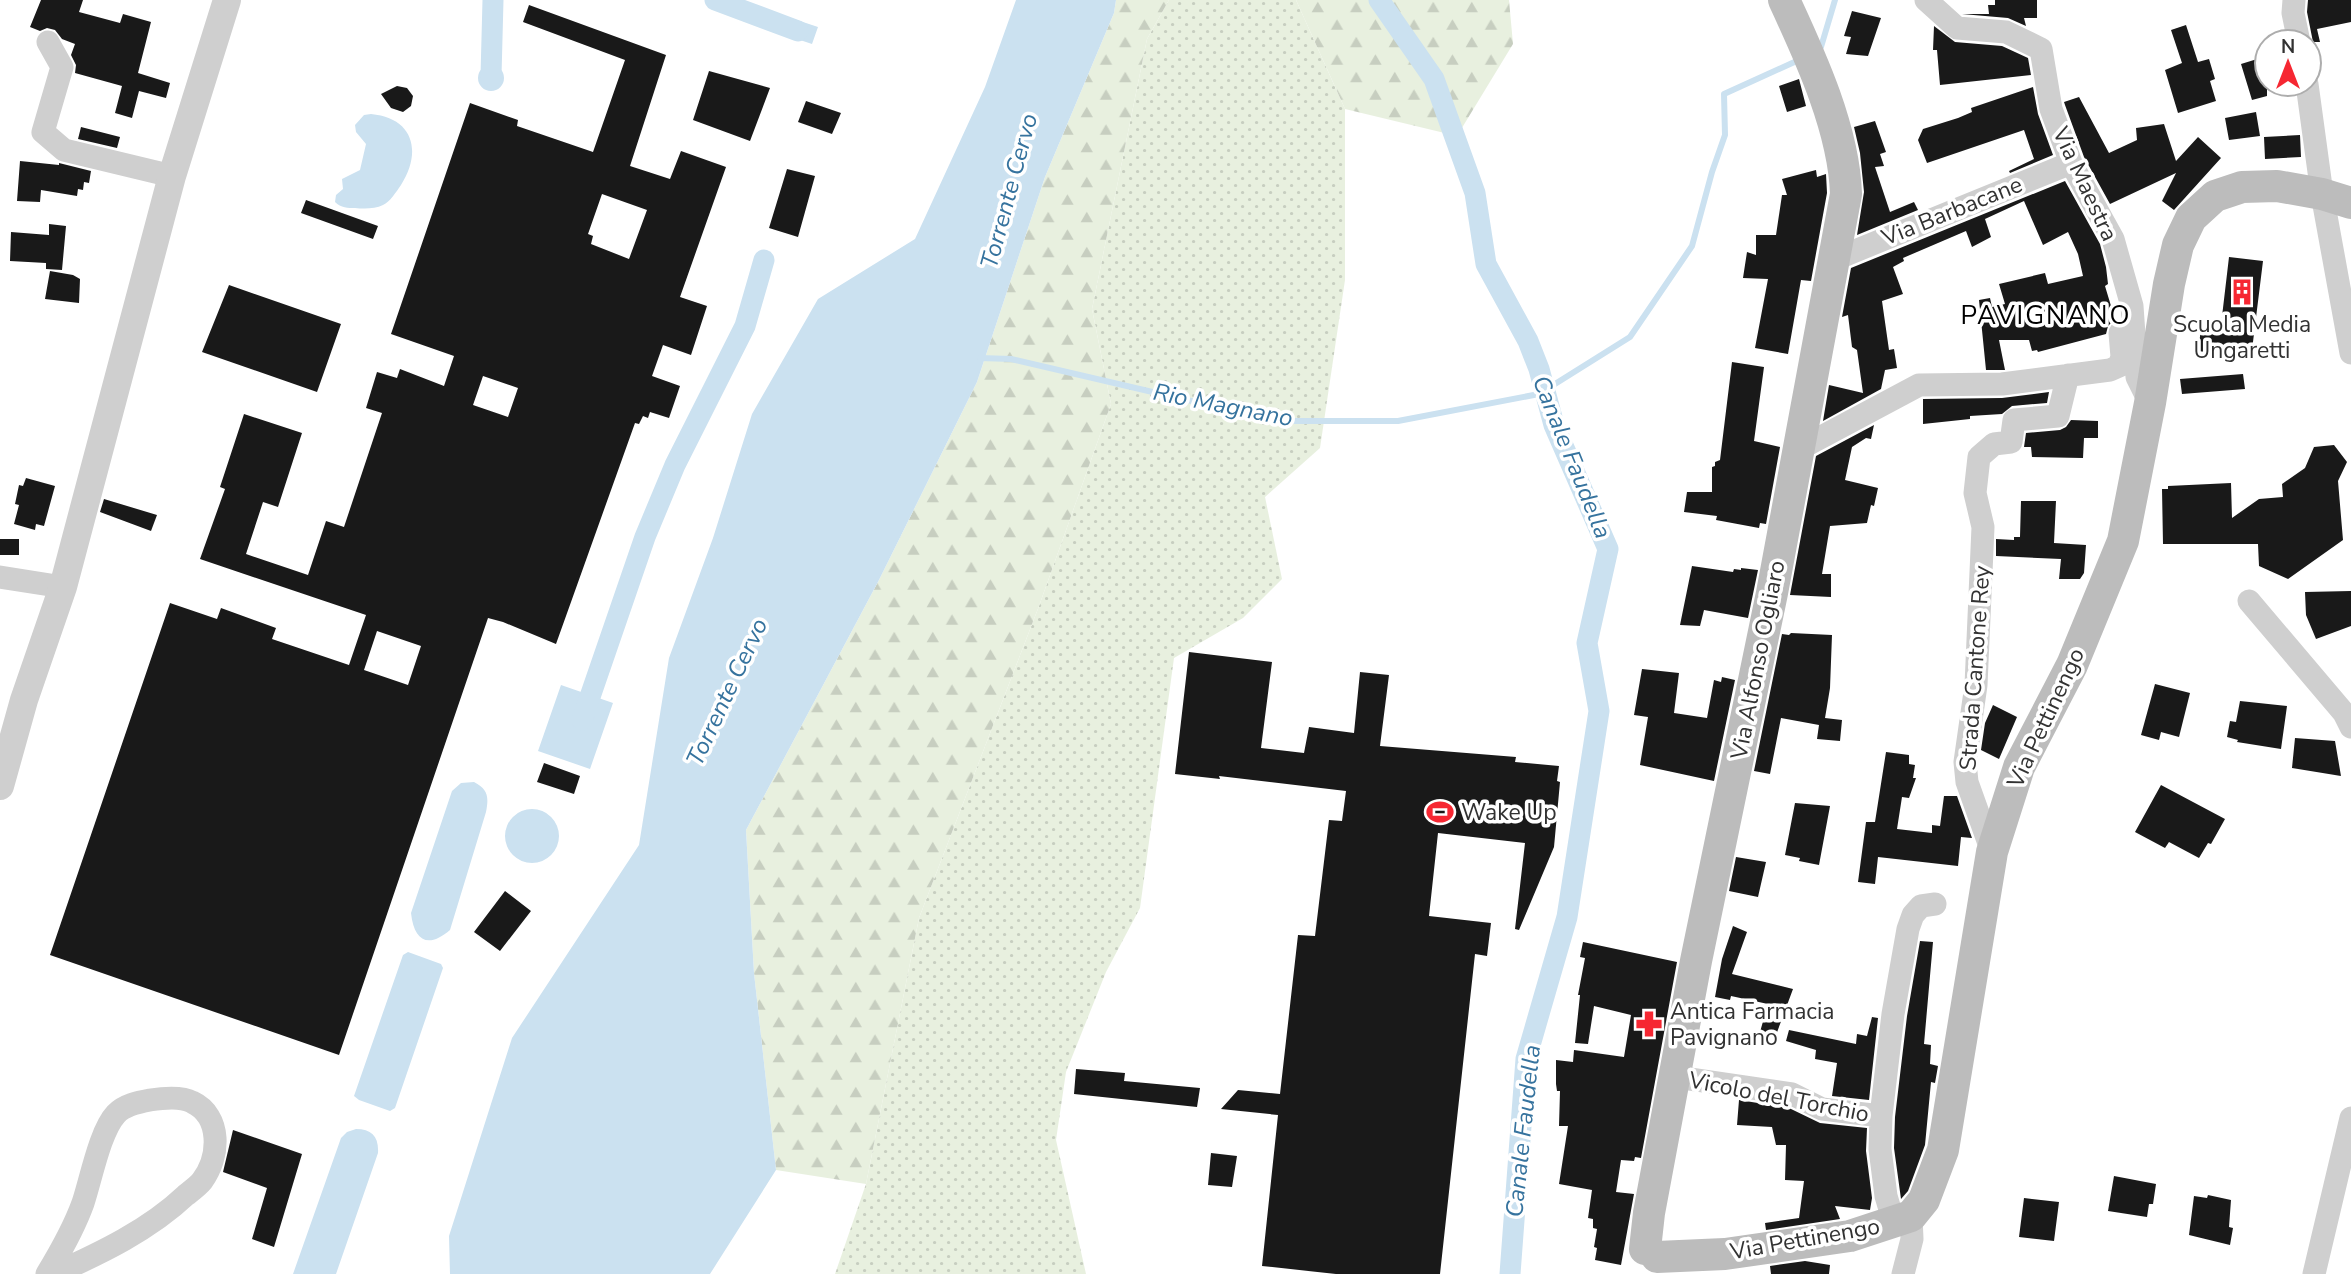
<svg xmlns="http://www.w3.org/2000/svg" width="2351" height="1274" font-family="'Nunito Sans',sans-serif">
<defs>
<pattern id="grass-dots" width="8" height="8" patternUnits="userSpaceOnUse" patternTransform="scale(1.75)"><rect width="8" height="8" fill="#e8f0df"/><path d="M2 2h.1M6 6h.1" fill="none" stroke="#c7cec0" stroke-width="1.8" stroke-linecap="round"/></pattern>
<pattern id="forest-firs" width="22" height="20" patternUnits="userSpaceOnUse" patternTransform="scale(1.75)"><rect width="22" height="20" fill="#e8f0df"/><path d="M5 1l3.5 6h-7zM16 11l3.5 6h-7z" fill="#c7cec0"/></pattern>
</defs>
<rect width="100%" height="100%" fill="#fff"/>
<!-- grass -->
<path fill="url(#grass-dots)" d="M1169,0H1296L1345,109V280L1320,448L1265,497L1282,579L1243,618L1174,658L1140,908L1106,972L1066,1072L1056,1140L1086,1274H835L866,1184L919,918L1039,606L1111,404L1092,309L1147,39Z"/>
<!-- forest -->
<path fill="url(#forest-firs)" d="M1116,0H1169L1147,39L1092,309L1111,404L1039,606L919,918L866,1184L776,1170L754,973L746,830L879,580L977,382L1045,177L1114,13Z
M1296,0H1509L1513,44L1457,136L1345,109Z"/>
<!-- water -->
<path fill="#cbe1f0" d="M1016,0H1116L1114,13L1045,177L977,382L879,580L746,830L754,973L776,1170L710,1274H450L449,1236L512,1038L639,845L669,658L713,538L752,414L818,299L915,239L985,87Z
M776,13L818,27L812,44L770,30Z
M478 78a13 13 0 1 1 26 0a13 13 0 1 1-26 0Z
M371,114C414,118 422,152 401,185C396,192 390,202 383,205C375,209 364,209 355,208C348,208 341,208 335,202L336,195L343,189L342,179L360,170L366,144L356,132L355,125L364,115Z
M561,685L613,703L590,769L538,751Z
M474,782C488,789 489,797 486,812L450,930C428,949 414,941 411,913L452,791L461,783Z
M505 836a27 27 0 1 1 54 0a27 27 0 1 1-54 0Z
M408,952L441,964L443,968L395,1108L390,1111L359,1100L354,1096L403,955Z
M356,1129C372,1129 379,1137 378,1153L336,1274H293L341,1138L347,1132Z"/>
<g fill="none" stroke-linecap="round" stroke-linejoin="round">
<!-- stream -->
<path stroke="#cbe1f0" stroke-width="6" d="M1817,49L1821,47L1835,0
M980,358L1011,359L1277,421H1398L1539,394L1630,337L1692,246L1712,172L1725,135L1724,94L1801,59"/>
<!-- canal -->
<path stroke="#cbe1f0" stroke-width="21" d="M715,0L798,31
M1379,0L1434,79L1475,193L1486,264L1528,341L1539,369L1554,425L1608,549L1587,643L1599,711L1567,917L1526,1059L1510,1274
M491,76L493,0
M582,720L645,537L675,465L745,326L764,260"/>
</g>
<!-- building -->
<path fill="#191919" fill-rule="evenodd" d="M41,0H83L79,12L120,23L123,14L151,22L138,73L170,83L166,98L139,91L132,118L115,113L122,86L75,73L76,65L71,55L75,44L62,39L55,30L47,28L40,31L30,27Z
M1995,0H2037V18H2024L2026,26L2008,18L1962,14H1989L1988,5H1995Z
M2308,0H2351V22L2317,29L2320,42H2313L2307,12Z
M529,5L666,55L630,166L670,179L681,151L726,167L680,297L707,306L691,355L663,345L652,376L680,386L669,418L650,412L648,418L643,416L639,424L635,423L556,644L503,622L488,618L339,1055L50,955L170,603L217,619L221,608L276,628L272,639L349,665L366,615L200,559L225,489L220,487L244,414L302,433L278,507L263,502L246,554L308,575L326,521L344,527L382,413L366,408L377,372L397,378L400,369L444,386L454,356L391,334L470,103L518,120L517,126L593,152L625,60L523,22ZM602,194L647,210L629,259L591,244L593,236L588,234ZM483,376L518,388L508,417L473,405ZM377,631L421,646L408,685L364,670Z
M1852,11L1881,18L1868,56L1846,54L1851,37L1844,36Z
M2186,25L2198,62L2209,59L2215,79L2210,81L2216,101L2178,113L2165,70L2182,63L2171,30Z
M1934,26L1955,42L2002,46L2028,58L2031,75L1940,85L1937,50H1933Z
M2267,56V96L2252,100L2241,64Z
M709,71L770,88L750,141L693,120Z
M1799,79L1806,106L1787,112L1779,86Z
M397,86L407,88L413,96L411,106L403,112L391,108L381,94Z
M2033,87L2038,114L2053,155L2010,173L2009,171L2034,159L2024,130L1927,163L1918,140L1923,129L1958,118L1972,112L1971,108Z
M2079,97L2109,153L2137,140L2136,128L2164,124L2176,161L2198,137L2221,158L2174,210L2162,201L2176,173L2110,204L2084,157L2065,105L2064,102Z
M806,101L841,113L832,134L798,122Z
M2256,112L2260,136L2229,140L2225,118Z
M1875,121L1886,152L1880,154L1884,166L1875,167L1890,212L1914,202L1918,210L1857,235L1864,192L1860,153L1854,127Z
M81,127L120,137L117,148L78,139Z
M2300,135L2301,157L2265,159L2264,137Z
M20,161L59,165V163L91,171L89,183L84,182L83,190L78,189L77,196L41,190L40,202L17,201Z
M787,169L815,176L798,237L769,228Z
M1816,170L1817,177L1826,174L1827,193L1811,281L1801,280L1788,354L1755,348L1768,279L1743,278L1747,252L1756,255V235H1776L1782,195H1787L1782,179Z
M2065,181L2100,244L2106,267L2108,284L2105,286L2111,306L2112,322L2108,326L2106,334L2038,352L2037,350L2032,351L2029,340H1999L2005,370H1986L1979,300L1990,298L1992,307L2005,304L1999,284L2045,273L2048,284L2083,276L2078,254L2068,232L2043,245L2024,201L1985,219L1991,237L1972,247L1966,231L1903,258L1904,261L1893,267L1903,294L1882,301L1889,350L1894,349L1897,368L1885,370L1881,389L1823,421L1829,385L1863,393L1857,350L1852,347L1848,315L1842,317L1851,268Z
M306,200L378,226L373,239L301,213Z
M49,224L66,226L62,270L46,269V263L10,261L11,232L49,235Z
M2229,257L2263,261L2251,358L2198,351L2202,322L2221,325Z
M50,271L73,275L80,279L79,303L45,299Z
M229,285L341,324L317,392L202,352Z
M1732,362L1764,367L1754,441L1780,447L1766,524L1760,523L1759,528L1716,520L1717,516L1684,512L1687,492H1712V467L1715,466V462L1720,460Z
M2243,374L2245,389L2182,394L2180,379Z
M2049,392L2047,403L2012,406L2002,414L1970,416V419L1923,424V399L2002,398Z
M2071,420L2098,421V438H2084L2083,458L2032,457L2031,447H2024L2026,433L2060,430L2066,427Z
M1874,425L1871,439L1866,438L1852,447L1845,480L1878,488L1874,506L1871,505L1867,523L1830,526L1822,574H1831V597L1790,595L1816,456Z
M2334,445L2347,462L2338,481L2343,540L2288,579L2259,566L2258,544H2163L2162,489H2168V486L2231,483L2232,518L2259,499L2283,497L2282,484L2305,468L2314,447Z
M26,478L55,486L44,526L36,524L35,530L14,524L19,505L15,504L19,485L23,486Z
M104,499L157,515L151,531L100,512Z
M2021,501H2056L2054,543L2086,545L2084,573L2080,579H2059L2061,559L1996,556V539L2014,540V537H2020Z
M0,539H19V555H0Z
M1692,566L1733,572L1734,569L1741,570V568L1758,570L1748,618L1704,610L1700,626L1680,625Z
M2351,591V626L2316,639L2306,615L2305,592Z
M1791,633L1832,635L1830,688L1825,718L1842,720L1840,741L1817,739L1819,725L1781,718L1770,774L1754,771L1782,634L1789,635Z
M1189,652L1272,662L1261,748L1304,753L1309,727L1354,733L1360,672L1389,675L1380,746L1516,757L1515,762L1559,766L1557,781L1560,782L1554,847L1519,930L1515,929L1525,843L1438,833L1429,916L1491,923L1487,956L1475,954L1440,1274H1336L1262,1266L1278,1115L1221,1109L1238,1090L1280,1094L1298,935L1315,936L1329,820L1342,821L1346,791L1219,776L1220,779L1175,774Z
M1642,669L1679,673L1674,713L1707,718L1714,680L1721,682L1722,677L1735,680L1714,781L1640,765L1648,717L1634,715Z
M2155,684L2190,693L2179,737L2161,732L2159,740L2141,735Z
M2240,701L2287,706L2281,749L2237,742L2238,740L2227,737L2230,721L2236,722Z
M1993,705L2017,717L1999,759L1981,750L1985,723Z
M2295,738L2335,741L2341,776L2292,768Z
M1886,752L1909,755V764L1915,765L1913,778H1916L1909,798L1902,797L1897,829L1932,833V825L1940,826L1944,796H1957L1972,838L1961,837L1958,866L1878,857L1875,884L1858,882L1866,822H1875Z
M544,763L580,776L574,794L537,782Z
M2161,785L2225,819L2211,844L2208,843L2199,858L2169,842L2165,848L2135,832Z
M1795,803L1830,806L1819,865L1799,861L1800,858L1785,855Z
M1736,857L1766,862L1758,897L1729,891Z
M505,891L531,911L500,951L474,932Z
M1733,926L1747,932L1732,974L1793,989L1776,1035L1760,1032L1768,1004L1731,996L1730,1000L1715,997L1722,959Z
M1920,941L1933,942L1924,1044L1931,1045L1930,1064L1938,1066L1935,1083L1931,1082L1925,1145L1908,1191L1901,1199L1894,1148L1895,1117L1907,1016Z
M1583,942L1677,962L1641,1158L1635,1157L1634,1161L1621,1160L1616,1192L1634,1194L1621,1265L1595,1260L1597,1248L1594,1247L1597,1229L1593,1228V1219L1588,1218L1592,1190L1559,1184L1568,1126H1559L1560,1091H1557L1556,1084V1060L1573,1062L1574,1050L1624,1057L1631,1015L1594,1006L1588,1044L1575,1043L1580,995H1578L1585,958L1580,957Z
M1872,1017L1878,1018L1869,1100L1832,1096L1837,1063L1815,1059L1816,1050L1786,1041L1789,1030L1856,1044L1857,1034L1867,1036Z
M1076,1069L1125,1073L1124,1081L1200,1088L1197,1107L1074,1094Z
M1739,1100L1789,1108L1820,1123L1867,1128L1866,1151L1872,1198L1870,1210L1835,1206L1840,1219L1766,1230L1765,1223L1799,1218L1804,1181L1785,1180L1786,1145H1776L1772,1127L1737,1125Z
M233,1130L302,1154L274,1247L252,1239L267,1188L223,1172Z
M1211,1153L1237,1156L1232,1187L1208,1185Z
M2114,1176L2156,1184L2153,1204H2149L2147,1217L2108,1211Z
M2208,1195L2231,1200L2229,1227L2233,1228L2230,1245L2189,1235L2194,1196L2207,1198Z
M2024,1198L2059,1202L2054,1241L2019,1237Z
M1805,1261L1830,1265L1829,1274H1771L1770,1266Z"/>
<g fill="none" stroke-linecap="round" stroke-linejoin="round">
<!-- minor -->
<path stroke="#cfcfcf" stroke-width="23" d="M1926,0L1957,28L2006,32L2041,49L2051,109L2071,163L2113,239L2132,306L2137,377L2150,403
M2294,0L2293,13L2299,42
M48,42L62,67L43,132L64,150L172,176
M2307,84L2322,194L2351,353
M1833,260L2071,163
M1799,449L1919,385L2002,384L2110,370L2119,366L2122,357L2120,333
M0,577L63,587
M2249,601L2344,713L2351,727
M1992,852L1967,782L1965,762L1976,685L1983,527L1975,493L1979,457L1994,444L2011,442L2014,420L2058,416L2068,375
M1676,1077L1792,1094L1822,1109L1881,1116
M1894,1223L1886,1196L1880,1149L1881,1116L1893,1014L1908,929L1913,915L1921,906L1935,904
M47,1274C61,1251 74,1228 83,1203C91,1179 100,1131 116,1114C124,1105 139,1102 150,1100C163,1098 181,1096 192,1102C222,1116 220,1157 202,1181C198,1186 191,1191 186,1195C149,1230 101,1253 54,1274
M1903,1274L1912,1239L1911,1216
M2314,1274L2351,1118"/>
<!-- tertiary -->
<path stroke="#cfcfcf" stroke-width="28" d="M0,786L24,700L63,587L172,176L227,0"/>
<!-- secondary -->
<path stroke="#bcbcbc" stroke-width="32" d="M1645,1249L1649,1213L1696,961L1772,593L1846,194C1844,130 1811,58 1784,0
M1657,1257L1725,1254L1850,1236L1911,1216L1924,1200L1943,1150L1992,852L2019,767L2072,665L2123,541L2150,403L2169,284L2178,245L2191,218L2215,196L2242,187L2277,186L2322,194L2351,203"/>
</g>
<!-- icons -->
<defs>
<g id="building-bare" transform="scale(2.1)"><path d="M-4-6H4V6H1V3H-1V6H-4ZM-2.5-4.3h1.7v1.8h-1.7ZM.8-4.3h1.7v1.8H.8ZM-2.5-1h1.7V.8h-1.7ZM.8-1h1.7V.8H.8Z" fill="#f62732" stroke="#fff" stroke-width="2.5" paint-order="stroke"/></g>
<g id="stadium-bare" transform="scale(2.1)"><path d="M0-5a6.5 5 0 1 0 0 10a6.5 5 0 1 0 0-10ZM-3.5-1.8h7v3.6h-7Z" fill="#f62732" stroke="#fff" stroke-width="2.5" paint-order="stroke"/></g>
<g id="pharmacy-bare" transform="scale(2.1)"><path d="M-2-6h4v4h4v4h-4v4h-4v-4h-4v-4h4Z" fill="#f62732" stroke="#fff" stroke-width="2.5" paint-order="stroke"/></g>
</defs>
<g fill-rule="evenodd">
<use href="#building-bare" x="2242" y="292"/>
<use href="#stadium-bare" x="1440" y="812"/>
<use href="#pharmacy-bare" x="1649" y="1024"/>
</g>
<g text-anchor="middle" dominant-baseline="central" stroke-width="7" stroke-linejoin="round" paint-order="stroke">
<!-- street labels -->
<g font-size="23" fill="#323232" stroke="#fff">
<text transform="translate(2085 184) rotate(65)">Via Maestra</text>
<text transform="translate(1952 211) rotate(-22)">Via Barbacane</text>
<text transform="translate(1758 660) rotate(-79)">Via Alfonso Ogliaro</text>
<text transform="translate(1975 668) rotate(-86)">Strada Cantone Rey</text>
<text transform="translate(2046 718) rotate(-65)">Via Pettinengo</text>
<text transform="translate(1779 1097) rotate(11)">Vicolo del Torchio</text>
<text transform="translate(1805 1239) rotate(-10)">Via Pettinengo</text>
</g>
<!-- poi labels -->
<g font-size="23" fill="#323232" stroke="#fff" text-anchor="start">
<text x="2242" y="324" text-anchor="middle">Scuola Media<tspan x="2242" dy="26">Ungaretti</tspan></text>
<text x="1461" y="812">Wake Up</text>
<text x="1670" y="1011">Antica Farmacia<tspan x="1670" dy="26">Pavignano</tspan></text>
</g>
<!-- water labels -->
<g font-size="24" font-style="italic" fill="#36739e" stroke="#fff">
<text transform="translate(1009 191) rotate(-75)">Torrente Cervo</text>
<text transform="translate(1223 405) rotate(11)">Rio Magnano</text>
<text transform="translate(1572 457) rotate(68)">Canale Faudella</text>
<text transform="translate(727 692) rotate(-65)">Torrente Cervo</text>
<text transform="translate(1523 1131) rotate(-84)">Canale Faudella</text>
</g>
<!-- quarter labels -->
<g font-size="26" letter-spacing="2" fill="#000" stroke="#fff">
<text x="2046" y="315">PAVIGNANO</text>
</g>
</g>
<!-- north arrow -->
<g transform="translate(2288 63)"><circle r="33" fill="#ffffff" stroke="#adadad" stroke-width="2"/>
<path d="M0-5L12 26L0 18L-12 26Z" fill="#f62732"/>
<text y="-10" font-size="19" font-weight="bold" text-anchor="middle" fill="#323232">N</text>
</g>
</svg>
